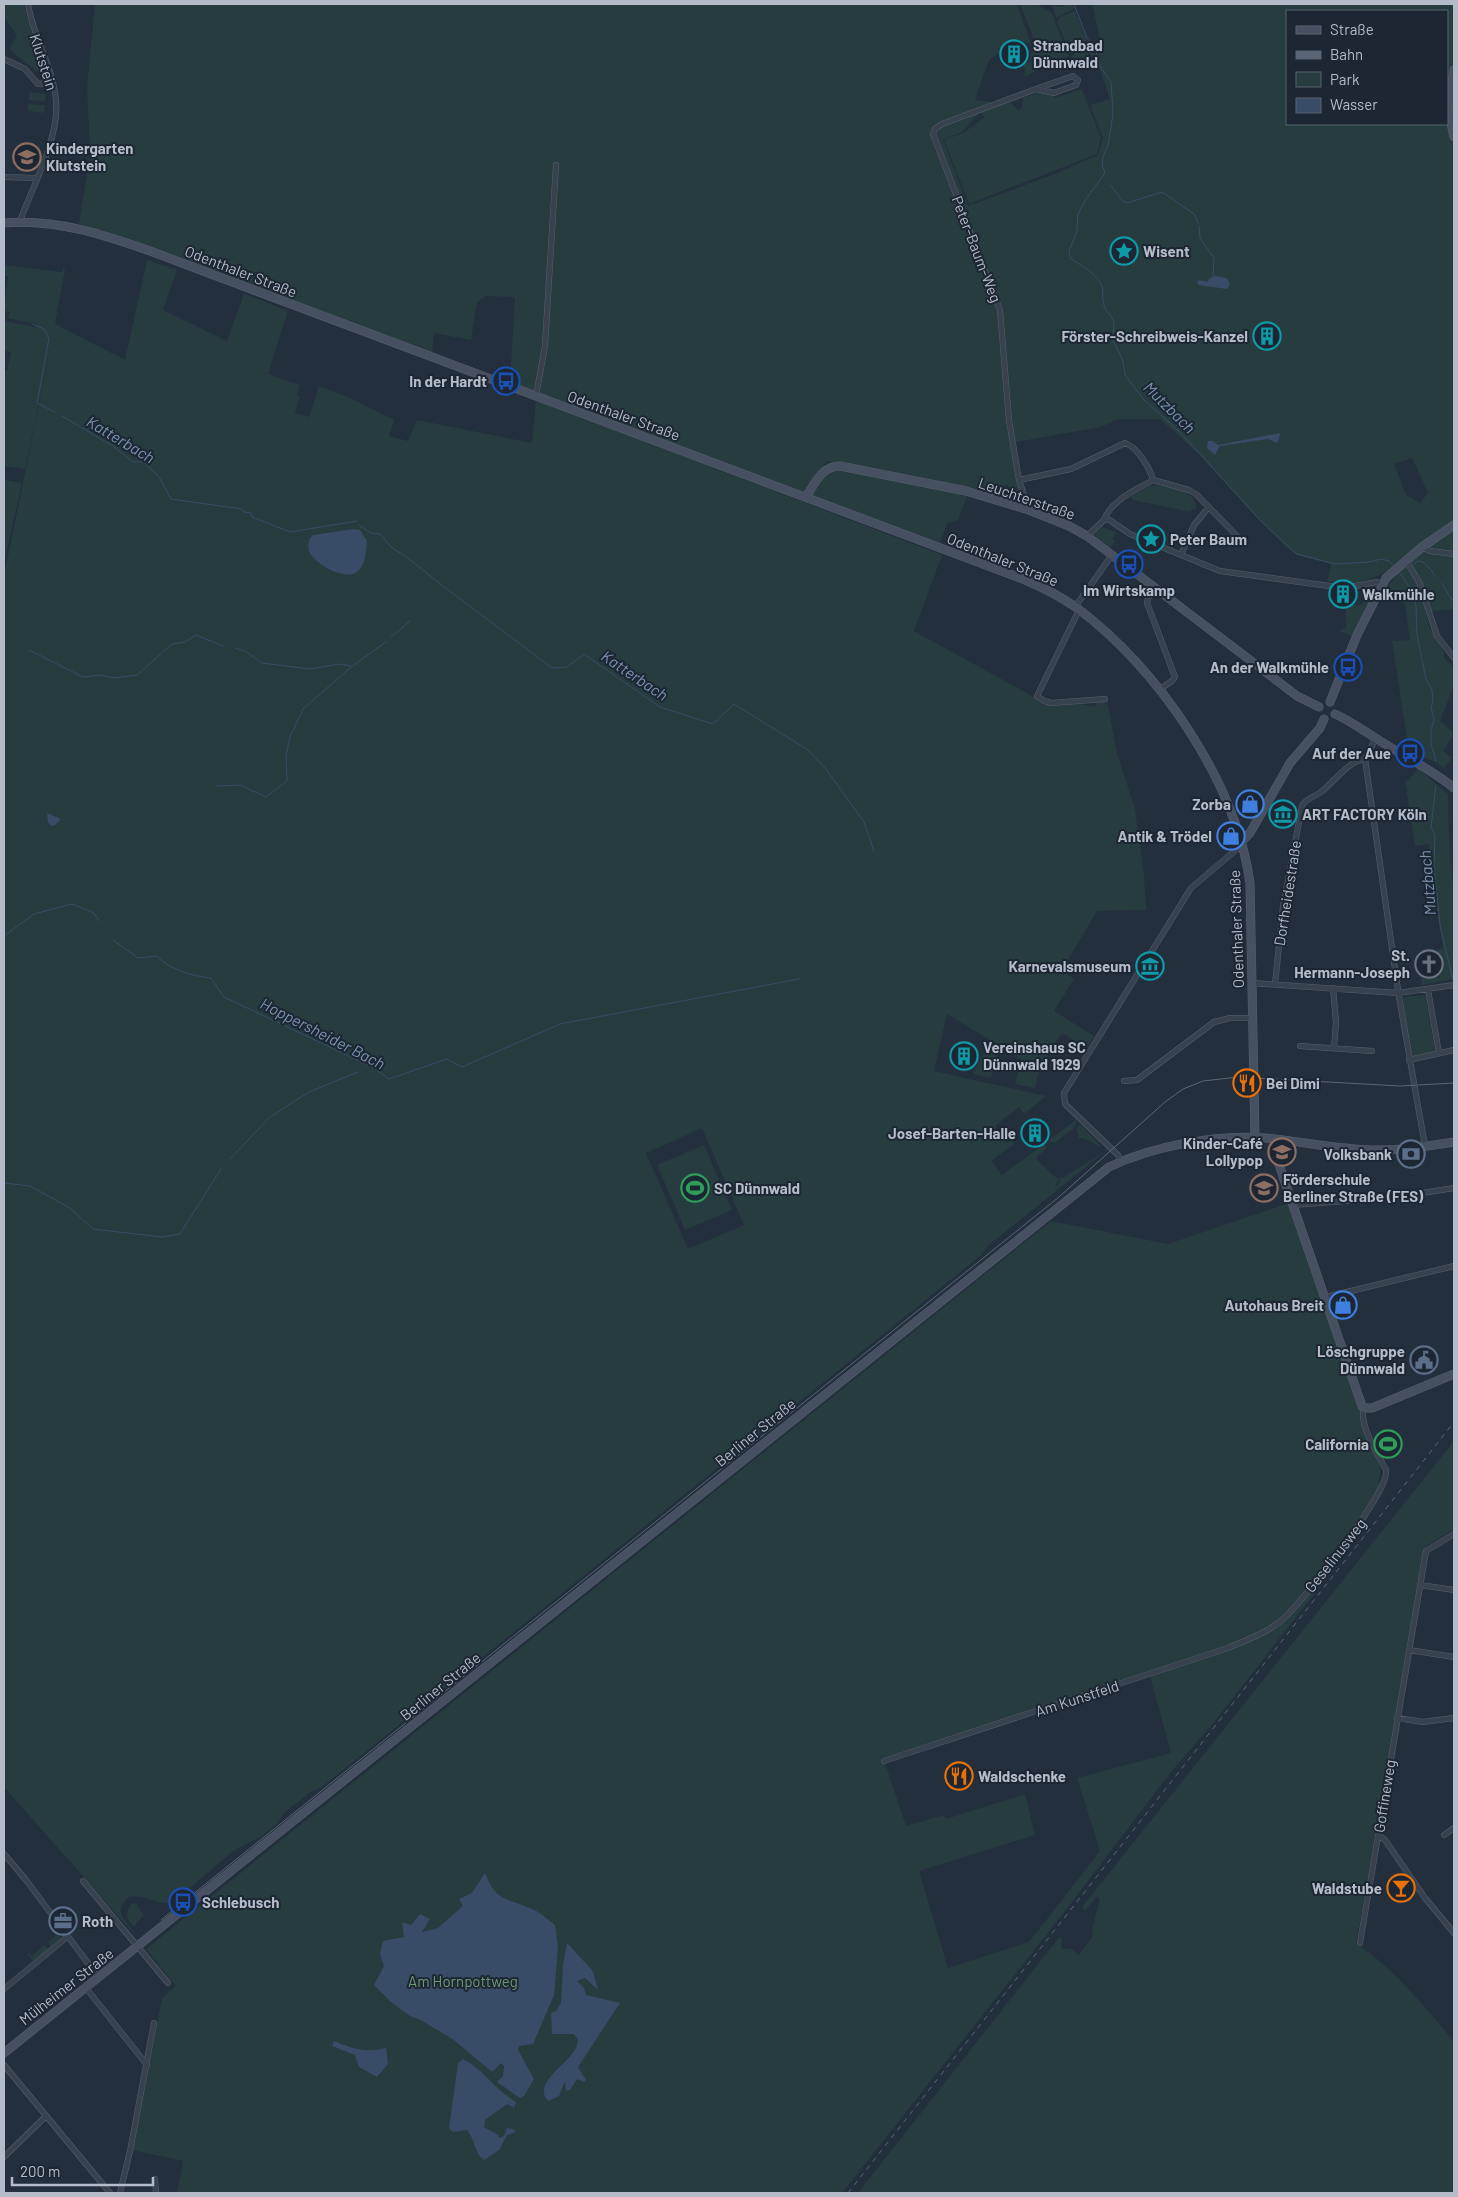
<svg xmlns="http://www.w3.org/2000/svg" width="1458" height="2197" font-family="Barlow,sans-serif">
<rect width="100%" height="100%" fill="#242f3e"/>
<!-- green -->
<path fill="#263c3f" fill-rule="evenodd" d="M4,4H24C26,24 50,58 43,74L36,71L11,51L10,48L17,35L4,17Z
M95,4H1017L1031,44L1018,40L989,60L975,100L990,102L962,132L943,140L968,206L1057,173L1098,155L1103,138L1090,105L1110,99L1095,56L1091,57L1085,44L1087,42L1089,48L1096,55L1103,52L1092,4H1454V609L1432,611L1425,610L1429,626L1444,652V658L1454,667V685L1440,721L1454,733L1443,751L1452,758L1444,768C1433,759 1421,758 1409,752L1392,641L1410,640L1405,604L1383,593L1398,574L1392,567C1372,582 1352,585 1327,582L1331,564L1297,555L1285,546L1258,519L1201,456L1160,419H1119L1101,427L1011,443L1020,495L1006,484L998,497L827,461L806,493L510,382L515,297L486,296L477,302L471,340L434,333L432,354L79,224L90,154L87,87ZM1287,11H1447V124H1287ZM1412,458L1428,493L1420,503L1406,495L1394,464Z
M1020,4H1036L1052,13L1068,56L1060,59L1061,64L1057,66L1052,61L1027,76L1024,75L1025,70L1023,64L1032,61L1030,56L1036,44Z
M1052,4L1058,7L1072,4L1075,8L1056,18Z
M1075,11L1087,40L1071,54L1057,23L1060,17Z
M1084,45L1090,58L1082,61L1080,58L1073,61L1072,56Z
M1082,89L1101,138L1097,154L969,204L944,140L963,133L984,118L982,112L1010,102L1018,110L1022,108L1023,98L1040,92L1053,95L1055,98Z
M29,92L46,94L45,101L29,100Z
M28,104L45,105L44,113L28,111Z
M147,260L177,270L163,310L227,341L244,294L288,311L268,374L300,385L297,395L300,397L295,413L309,417L319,386L348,397L394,420L389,436L408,441L417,420L532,443L536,400L942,555L914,631L1034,697L1043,705L1080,704L1095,707L1098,701H1107L1117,753L1135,809L1144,876L1146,910L1097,911L1062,970L1074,979L1054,1011L1094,1036L1087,1048L1062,1033L1039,1070L1035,1088L1015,1084L1021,1059L999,1045L991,1078L973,1074L990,1040L947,1014L934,1071L1046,1096L1024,1114L1019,1107L995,1126L1007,1143L1011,1140L1014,1144L991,1161L988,1157L1002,1175L1044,1144L1047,1148L1037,1157V1160L1055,1177L1059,1178L1055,1187L1059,1184L1060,1178L1064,1177L1107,1150L989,1245L980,1256L322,1787L309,1793L284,1813L277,1824L262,1836L233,1851L173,1902C158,1907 147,1894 129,1897C109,1914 131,1922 135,1935L4,1787V576L49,355L25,469L4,466V374L5,370L7,371L11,352L4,350V321L36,327L37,324L8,318L10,312L4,311L8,276H4V265L62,272L63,268L65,269L55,324L125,360ZM702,1128L744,1225L688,1249L646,1153Z
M837,469L968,494L958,520L947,523L940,543L811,495L824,474Z
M4,480L22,483L4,563Z
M1156,485C1173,489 1197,489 1196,510L1192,508L1191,512L1133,500L1130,497L1149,486Z
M1102,527L1120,534L1116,533L1112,539L1115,541L1110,548L1094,535Z
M1373,586L1375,589L1352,636L1339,631L1346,627V608H1350V605H1362L1369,587Z
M1418,768L1448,794L1449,835L1454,898V979L1422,985L1421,979L1440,977L1436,950L1443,948L1430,872L1433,871V864H1429V844L1415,846L1405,781L1409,780Z
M1425,995L1435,1051L1414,1057L1411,1054L1402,1000L1404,997Z
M1076,1120V1123L1073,1129L1054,1143L1050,1142L1049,1140Z
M1079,1125H1081L1101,1146L1099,1147L1086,1139L1079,1138L1077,1130Z
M704,1145L732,1210L685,1230L657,1165Z
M1289,1203L1381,1470L1378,1487L1325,1580L1215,1721L1171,1772L1058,1920L842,2193H177L183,2161L132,2150L162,1998L176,1986L146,1949L1051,1221L1168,1244ZM1150,1676L1171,1753L1077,1778L1100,1851L1029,1942L948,1968L919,1871L1035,1835L1025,1794L946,1819L944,1815L906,1826L885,1763Z
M1454,1441V1529L1425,1547L1356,1944C1391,1965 1428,2010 1454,2042V2193H858L1057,1940L1061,1937L1062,1949H1072L1079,1955L1092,1937L1093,1925L1100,1900L1097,1896L1085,1911L1082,1907Z
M133,1903L138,1904V1907L144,1915L136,1923L135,1927C126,1921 124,1910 133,1903Z
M54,1927L60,1937L51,1947L48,1942L57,1935L52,1929Z
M44,1945L48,1949L33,1961L27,1954L29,1953L32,1956Z"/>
<!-- water -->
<path fill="#394c67" d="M1216,276L1227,278L1230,284L1227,289L1198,285L1197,282L1199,280L1207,282L1210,278Z
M1280,433L1279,440L1277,443L1268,439L1220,446L1215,455L1207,448L1208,441H1213L1218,445Z
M354,529L360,530L367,541C366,551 366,564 358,571C347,582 316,565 310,553C307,548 309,543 310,538L313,535Z
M47,813L59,818L60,820L55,825L51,826L48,822Z
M485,1873C497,1903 506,1897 532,1909C540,1912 548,1920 555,1925L558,1947L554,1995L533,2044L519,2046L518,2050L534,2079L524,2096L520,2098L497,2082L503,2076L504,2066L501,2063L492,2072L454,2040L419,2019L410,2016L391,2002L374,1985L384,1966L380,1954L383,1941L404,1937L402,1922L411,1925L420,1914L430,1919L422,1932L438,1928L463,1906L459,1899L472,1893Z
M567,1943L593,1971L598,1990L585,1978L577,1981L584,1988L586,1995L620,2003L578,2067L586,2080L584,2082L577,2079L570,2090L566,2091L565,2081L559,2096L548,2101C533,2085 563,2066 572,2054C576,2050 577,2045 578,2040L574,2034H552L551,2013L556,2011L561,2003L563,1965Z
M334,2041C353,2049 366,2053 386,2048L388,2064L377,2077L359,2067L355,2055L332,2046Z
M463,2059C484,2070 495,2090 516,2102L514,2108L507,2104L485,2120L484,2127L498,2135L499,2138L504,2136L507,2128L513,2129L516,2132L507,2135L499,2150L484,2160C474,2153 475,2139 467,2130L453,2132L449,2128L458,2063Z"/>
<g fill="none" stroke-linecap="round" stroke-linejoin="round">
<!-- stream -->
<path stroke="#394c67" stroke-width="1" d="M1074,4L1087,38L1095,48L1101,68L1111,82L1113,114L1108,145L1103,157L1102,165L1105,173L1086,199L1078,214L1077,231L1069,251L1070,258C1080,265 1098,274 1102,286C1104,291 1102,297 1103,302C1108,320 1118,313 1112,338L1123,361L1125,375L1144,400L1180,432L1260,520L1290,548L1297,554L1335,564L1369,562L1381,559L1389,561L1393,565
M1089,44V47L1095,51
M1110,185L1123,201L1127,203L1162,192L1194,214L1198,223
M1199,226L1200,238L1214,258L1213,277
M32,324L44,329L49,339L37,403L55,412
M62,416L113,446L133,462H144L159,477L171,499L242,509L244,512L251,513L252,517L290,532L357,521
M359,525L371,533L380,534L391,547L408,558L439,583L552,668L567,667L584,654L660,707L713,724L734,704L808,750L826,769L864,822L874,851
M1414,564L1418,561L1423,562L1432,571L1435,577
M1400,573L1412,591L1416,605L1417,635L1426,679L1432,690L1433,701L1431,707L1434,719L1431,731V744L1436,761
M1442,583L1451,599L1454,601
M391,637L410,621
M235,648L245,651L262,663L310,669L339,664L351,666
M29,650L83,677L101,675L114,678L137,675L172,644L185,642L196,635L223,646
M1436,785L1431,827L1435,835L1434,866L1440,925L1453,980
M217,786L240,785L266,797L287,781L286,756L290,737L303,709L350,668L387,641
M4,936L34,914L72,904L94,913L99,921
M113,940L138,958L157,956C170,970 192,976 211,978L224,997L374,1068L389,1079L447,1059L462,1067L560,1024L799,979
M230,1159L270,1117L309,1092L358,1072
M4,1183L30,1186L70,1208L93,1229L162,1237L180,1234L221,1169"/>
<!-- street casing -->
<g stroke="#565f6c" stroke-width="6">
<path id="street" d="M4,59L25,69L38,84L53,83
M1073,76L1078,80L1076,85L1054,93L1036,89Z
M4,177L36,178
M20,221C32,188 60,136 56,100C53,66 33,37 28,4
M536,396L545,346L556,165
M1019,480L1071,469L1125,443C1137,447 1150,468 1153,480
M1029,510L1019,480L1009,420L1000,310L933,134L935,129L942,124L1036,89
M1104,520C1111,500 1136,490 1153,480L1189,490L1196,494L1237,536
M1087,536L1104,520L1108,519L1130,534L1220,571L1344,588L1377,582L1382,584
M1422,547L1430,551L1454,554
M1181,555L1194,525L1209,507
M1406,560L1420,584L1437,636L1454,658
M1155,588L1148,598L1147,603L1175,677L1172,681L1159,690
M1075,607L1112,555
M1079,610L1037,696L1044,701L1051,703L1105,699
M1365,759L1399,997L1425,1146
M1252,983L1398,993L1454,985
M1275,984L1283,907L1302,806C1306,798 1315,797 1321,792C1334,782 1348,761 1365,759L1376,738
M1333,988L1336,1022L1334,1048
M1428,990L1439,1053
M1300,1046L1372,1051
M1409,1060L1454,1050
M1124,1081L1137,1080L1214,1022L1230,1018H1253
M1121,1162L1118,1155L1065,1104L1064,1093L1191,888L1237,849L1243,846
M1293,1205L1397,1197L1454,1188
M1326,1297L1454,1266
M1420,1585L1454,1590
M1409,1650L1454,1657
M1397,1718L1423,1722L1454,1718
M884,1761L1228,1648C1246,1640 1267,1633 1282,1620C1301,1604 1391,1490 1386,1470C1379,1456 1358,1424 1364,1408
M1378,1835L1385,1840L1425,1898L1454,1933
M1444,1835L1454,1828
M4,1854L26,1880L99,1978
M83,1881L168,1983
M1360,1943L1426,1551L1454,1534
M86,1988L147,2065
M4,1989L67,1937
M4,2065L110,2193
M4,2157L46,2116
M155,2179L156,2193
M120,2193L130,2151L154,2023"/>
</g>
<!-- secondary casing -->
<g stroke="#565f6c" stroke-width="9">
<path id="secondary" d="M1454,70L1448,109L1454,137
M4,223C56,219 102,234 150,251L1023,579C1042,587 1060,596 1077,608C1158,668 1236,782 1250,883L1255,1138
M806,497C815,483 822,466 840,466L966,491L1029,510L1069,526L1087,536L1297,696L1319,707
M1330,702L1357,635L1386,578L1422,547L1454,525
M1335,714C1353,722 1368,734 1385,744C1409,759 1432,770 1454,788
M1242,841L1250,833L1290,763L1320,728L1324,719
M1274,1139L1275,1153L1362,1406L1364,1408H1372L1454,1374
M4,2053L1109,1167C1153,1146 1217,1134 1265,1138C1300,1141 1336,1149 1371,1150C1399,1151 1427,1146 1454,1142"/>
</g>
<!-- street -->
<use href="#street" stroke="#38414e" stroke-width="5"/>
<!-- secondary -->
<use href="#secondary" stroke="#465061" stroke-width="8"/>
<!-- tram -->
<path stroke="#5a6575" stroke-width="1" d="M161,1920L1059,1197L1165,1102L1183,1089L1203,1081L1238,1077L1400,1086L1454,1083"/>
<!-- rail -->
<path stroke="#5a6575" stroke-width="1" stroke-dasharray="5 5" stroke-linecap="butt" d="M848,2193L1454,1422"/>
</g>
<!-- icons -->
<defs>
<g id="building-ring" transform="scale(1.4375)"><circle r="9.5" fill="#1d2633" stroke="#0f9aa8" stroke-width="1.5"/><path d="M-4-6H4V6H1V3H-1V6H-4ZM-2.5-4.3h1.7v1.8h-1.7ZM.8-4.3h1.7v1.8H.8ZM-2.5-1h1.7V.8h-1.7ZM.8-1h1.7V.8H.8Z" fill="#0f9aa8"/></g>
<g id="school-ring" transform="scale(1.4375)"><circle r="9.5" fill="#1d2633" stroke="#8d6e63" stroke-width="1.5"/><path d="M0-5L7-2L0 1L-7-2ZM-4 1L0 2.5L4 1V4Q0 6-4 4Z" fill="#8d6e63"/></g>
<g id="sight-ring" transform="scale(1.4375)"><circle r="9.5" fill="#1d2633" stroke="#0f9aa8" stroke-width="1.5"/><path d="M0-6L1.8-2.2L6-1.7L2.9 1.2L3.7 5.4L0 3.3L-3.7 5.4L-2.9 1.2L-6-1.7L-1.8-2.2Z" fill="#0f9aa8"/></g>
<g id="bus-ring" transform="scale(1.4375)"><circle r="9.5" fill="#1d2633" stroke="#1a4fb4" stroke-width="1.5"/><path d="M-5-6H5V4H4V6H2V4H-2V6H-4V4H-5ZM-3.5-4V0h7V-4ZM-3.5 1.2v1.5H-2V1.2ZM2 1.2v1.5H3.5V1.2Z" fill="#1a4fb4"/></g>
<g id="shop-ring" transform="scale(1.4375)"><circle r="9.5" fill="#1d2633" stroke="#3f7fe0" stroke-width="1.5"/><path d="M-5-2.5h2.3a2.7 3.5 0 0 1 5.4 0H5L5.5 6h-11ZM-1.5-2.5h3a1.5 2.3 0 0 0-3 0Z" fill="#3f7fe0"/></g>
<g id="museum-ring" transform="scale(1.4375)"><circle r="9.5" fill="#1d2633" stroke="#0f9aa8" stroke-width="1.5"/><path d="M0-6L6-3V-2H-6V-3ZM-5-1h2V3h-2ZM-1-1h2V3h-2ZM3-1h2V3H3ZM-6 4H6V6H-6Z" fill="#0f9aa8"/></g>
<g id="church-ring" transform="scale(1.4375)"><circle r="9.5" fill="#1d2633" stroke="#6b7280" stroke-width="1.5"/><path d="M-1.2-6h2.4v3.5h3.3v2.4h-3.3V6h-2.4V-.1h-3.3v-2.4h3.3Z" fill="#6b7280"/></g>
<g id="restaurant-ring" transform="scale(1.4375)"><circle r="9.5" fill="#1d2633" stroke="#e8710a" stroke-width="1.5"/><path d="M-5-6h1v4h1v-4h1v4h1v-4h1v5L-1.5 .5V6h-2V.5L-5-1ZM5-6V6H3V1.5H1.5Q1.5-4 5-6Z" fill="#e8710a"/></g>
<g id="bank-ring" transform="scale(1.4375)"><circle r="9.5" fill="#1d2633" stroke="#5c6f8a" stroke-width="1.5"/><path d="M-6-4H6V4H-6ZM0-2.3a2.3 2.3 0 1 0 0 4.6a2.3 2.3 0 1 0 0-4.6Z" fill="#5c6f8a"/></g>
<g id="stadium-ring" transform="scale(1.4375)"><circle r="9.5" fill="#1d2633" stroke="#2e9e5b" stroke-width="1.5"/><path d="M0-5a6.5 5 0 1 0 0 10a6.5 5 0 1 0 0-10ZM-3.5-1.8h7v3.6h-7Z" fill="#2e9e5b"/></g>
<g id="civic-ring" transform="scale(1.4375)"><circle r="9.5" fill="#1d2633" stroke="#5c6f8a" stroke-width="1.5"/><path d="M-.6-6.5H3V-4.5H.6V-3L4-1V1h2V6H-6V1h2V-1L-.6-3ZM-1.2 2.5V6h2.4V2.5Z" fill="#5c6f8a"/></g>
<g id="bar-ring" transform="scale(1.4375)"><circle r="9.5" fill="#1d2633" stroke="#e8710a" stroke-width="1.5"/><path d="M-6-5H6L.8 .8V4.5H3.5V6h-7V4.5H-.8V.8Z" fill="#e8710a"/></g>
<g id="office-ring" transform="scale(1.4375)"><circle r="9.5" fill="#1d2633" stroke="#5c6f8a" stroke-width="1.5"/><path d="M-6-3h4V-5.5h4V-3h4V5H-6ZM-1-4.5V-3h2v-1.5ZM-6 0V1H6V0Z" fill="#5c6f8a"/></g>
</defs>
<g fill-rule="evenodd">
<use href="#building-ring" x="1014" y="54"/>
<use href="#school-ring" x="27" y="157"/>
<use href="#sight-ring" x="1124" y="251"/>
<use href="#building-ring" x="1267" y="336"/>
<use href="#bus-ring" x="506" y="381"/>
<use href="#sight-ring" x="1151" y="539"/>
<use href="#bus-ring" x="1129" y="564"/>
<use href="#building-ring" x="1343" y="594"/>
<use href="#bus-ring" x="1348" y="667"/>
<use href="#bus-ring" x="1410" y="753"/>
<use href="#shop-ring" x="1250" y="804"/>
<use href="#museum-ring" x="1283" y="814"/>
<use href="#shop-ring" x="1231" y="836"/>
<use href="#church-ring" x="1429" y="964"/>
<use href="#museum-ring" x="1150" y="966"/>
<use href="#building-ring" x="964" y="1056"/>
<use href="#restaurant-ring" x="1247" y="1083"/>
<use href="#building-ring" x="1035" y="1133"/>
<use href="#school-ring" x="1282" y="1152"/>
<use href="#bank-ring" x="1411" y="1154"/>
<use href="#stadium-ring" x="695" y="1188"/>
<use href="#school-ring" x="1264" y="1188"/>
<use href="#shop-ring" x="1343" y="1305"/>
<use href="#civic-ring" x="1424" y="1360"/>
<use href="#stadium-ring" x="1388" y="1444"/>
<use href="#restaurant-ring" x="959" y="1776"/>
<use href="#bar-ring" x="1401" y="1888"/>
<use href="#bus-ring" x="183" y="1902"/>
<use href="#office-ring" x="63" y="1921"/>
</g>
<g text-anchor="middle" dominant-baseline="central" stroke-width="4" stroke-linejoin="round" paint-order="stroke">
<!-- poi labels -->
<g font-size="15" font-weight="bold" fill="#b4bcc9" stroke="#1d2633" text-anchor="end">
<text x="1033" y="45" text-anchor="start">Strandbad<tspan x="1033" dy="17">Dünnwald</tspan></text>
<text x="46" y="148" text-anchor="start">Kindergarten<tspan x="46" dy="17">Klutstein</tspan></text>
<text x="1143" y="251" text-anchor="start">Wisent</text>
<text x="1248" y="336">Förster-Schreibweis-Kanzel</text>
<text x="487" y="381">In der Hardt</text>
<text x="1170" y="539" text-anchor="start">Peter Baum</text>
<text x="1129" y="590" text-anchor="middle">Im Wirtskamp</text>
<text x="1362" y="594" text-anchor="start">Walkmühle</text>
<text x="1329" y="667">An der Walkmühle</text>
<text x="1391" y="753">Auf der Aue</text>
<text x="1231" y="804">Zorba</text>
<text x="1302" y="814" text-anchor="start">ART FACTORY Köln</text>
<text x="1212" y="836">Antik &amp; Trödel</text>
<text x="1410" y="955">St.<tspan x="1410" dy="17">Hermann-Joseph</tspan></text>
<text x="1131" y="966">Karnevalsmuseum</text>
<text x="983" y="1047" text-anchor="start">Vereinshaus SC<tspan x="983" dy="17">Dünnwald 1929</tspan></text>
<text x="1266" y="1083" text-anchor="start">Bei Dimi</text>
<text x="1016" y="1133">Josef-Barten-Halle</text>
<text x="1263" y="1143">Kinder-Café<tspan x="1263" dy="17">Lollypop</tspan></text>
<text x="1392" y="1154">Volksbank</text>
<text x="1283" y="1179" text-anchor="start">Förderschule<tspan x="1283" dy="17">Berliner Straße (FES)</tspan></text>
<text x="714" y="1188" text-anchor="start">SC Dünnwald</text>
<text x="1324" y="1305">Autohaus Breit</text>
<text x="1405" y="1351">Löschgruppe<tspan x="1405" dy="17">Dünnwald</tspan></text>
<text x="1369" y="1444">California</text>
<text x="978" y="1776" text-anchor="start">Waldschenke</text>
<text x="1382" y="1888">Waldstube</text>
<text x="202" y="1902" text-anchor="start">Schlebusch</text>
<text x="82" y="1921" text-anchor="start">Roth</text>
</g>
<!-- street labels -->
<g font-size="15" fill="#b4bcc9" stroke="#1d2633">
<text transform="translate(44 62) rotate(72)">Klutstein</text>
<text transform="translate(977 249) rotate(69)">Peter-Baum-Weg</text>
<text transform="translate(241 271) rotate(21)">Odenthaler Straße</text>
<text transform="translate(624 415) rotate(20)">Odenthaler Straße</text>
<text transform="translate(1027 498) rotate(19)">Leuchterstraße</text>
<text transform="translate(1003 559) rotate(22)">Odenthaler Straße</text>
<text transform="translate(1287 893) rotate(-81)">Dorfheidestraße</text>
<text transform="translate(1236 929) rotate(-92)">Odenthaler Straße</text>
<text transform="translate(755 1432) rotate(-39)">Berliner Straße</text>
<text transform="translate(1335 1555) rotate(-52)">Geselinusweg</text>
<text transform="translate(440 1686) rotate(-39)">Berliner Straße</text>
<text transform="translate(1077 1698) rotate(-18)">Am Kunstfeld</text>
<text transform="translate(1384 1796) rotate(-81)">Goffineweg</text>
<text transform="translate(66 1986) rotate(-38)">Mülheimer Straße</text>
</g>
<!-- park labels -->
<g font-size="15" fill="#6b9a76" stroke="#1d2633">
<text x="463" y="1981">Am Hornpottweg</text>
</g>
<!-- water labels -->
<g font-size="16" font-style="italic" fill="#7c92b1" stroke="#1d2633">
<text transform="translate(1170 407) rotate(45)">Mutzbach</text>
<text transform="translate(121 439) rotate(31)">Katterbach</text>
<text transform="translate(635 675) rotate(34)">Katterbach</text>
<text transform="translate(1427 883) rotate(-95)">Mutzbach</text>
<text transform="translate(323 1033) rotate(27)">Hoppersheider Bach</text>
</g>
</g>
<!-- border -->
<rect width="1458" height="2197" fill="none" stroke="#b4bcc9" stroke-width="10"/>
<!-- legend -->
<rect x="1286" y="10" width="162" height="115" fill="#1d2633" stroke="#59626f"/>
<rect x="1296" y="26" width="25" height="8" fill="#465061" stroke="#59626f"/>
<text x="1330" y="35" font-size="15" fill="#b4bcc9">Straße</text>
<rect x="1296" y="51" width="25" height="8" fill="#5a6575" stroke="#59626f"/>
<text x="1330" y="60" font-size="15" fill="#b4bcc9">Bahn</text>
<rect x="1296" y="72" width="25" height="15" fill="#263c3f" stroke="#59626f"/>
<text x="1330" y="85" font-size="15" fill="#b4bcc9">Park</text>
<rect x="1296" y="98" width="25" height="15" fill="#394c67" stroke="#59626f"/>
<text x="1330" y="110" font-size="15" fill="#b4bcc9">Wasser</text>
<!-- scale -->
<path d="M12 2177v8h141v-8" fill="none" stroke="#b4bcc9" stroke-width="2.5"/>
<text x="20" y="2177" font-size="15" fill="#b4bcc9" stroke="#1d2633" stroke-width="4" paint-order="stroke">200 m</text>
</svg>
